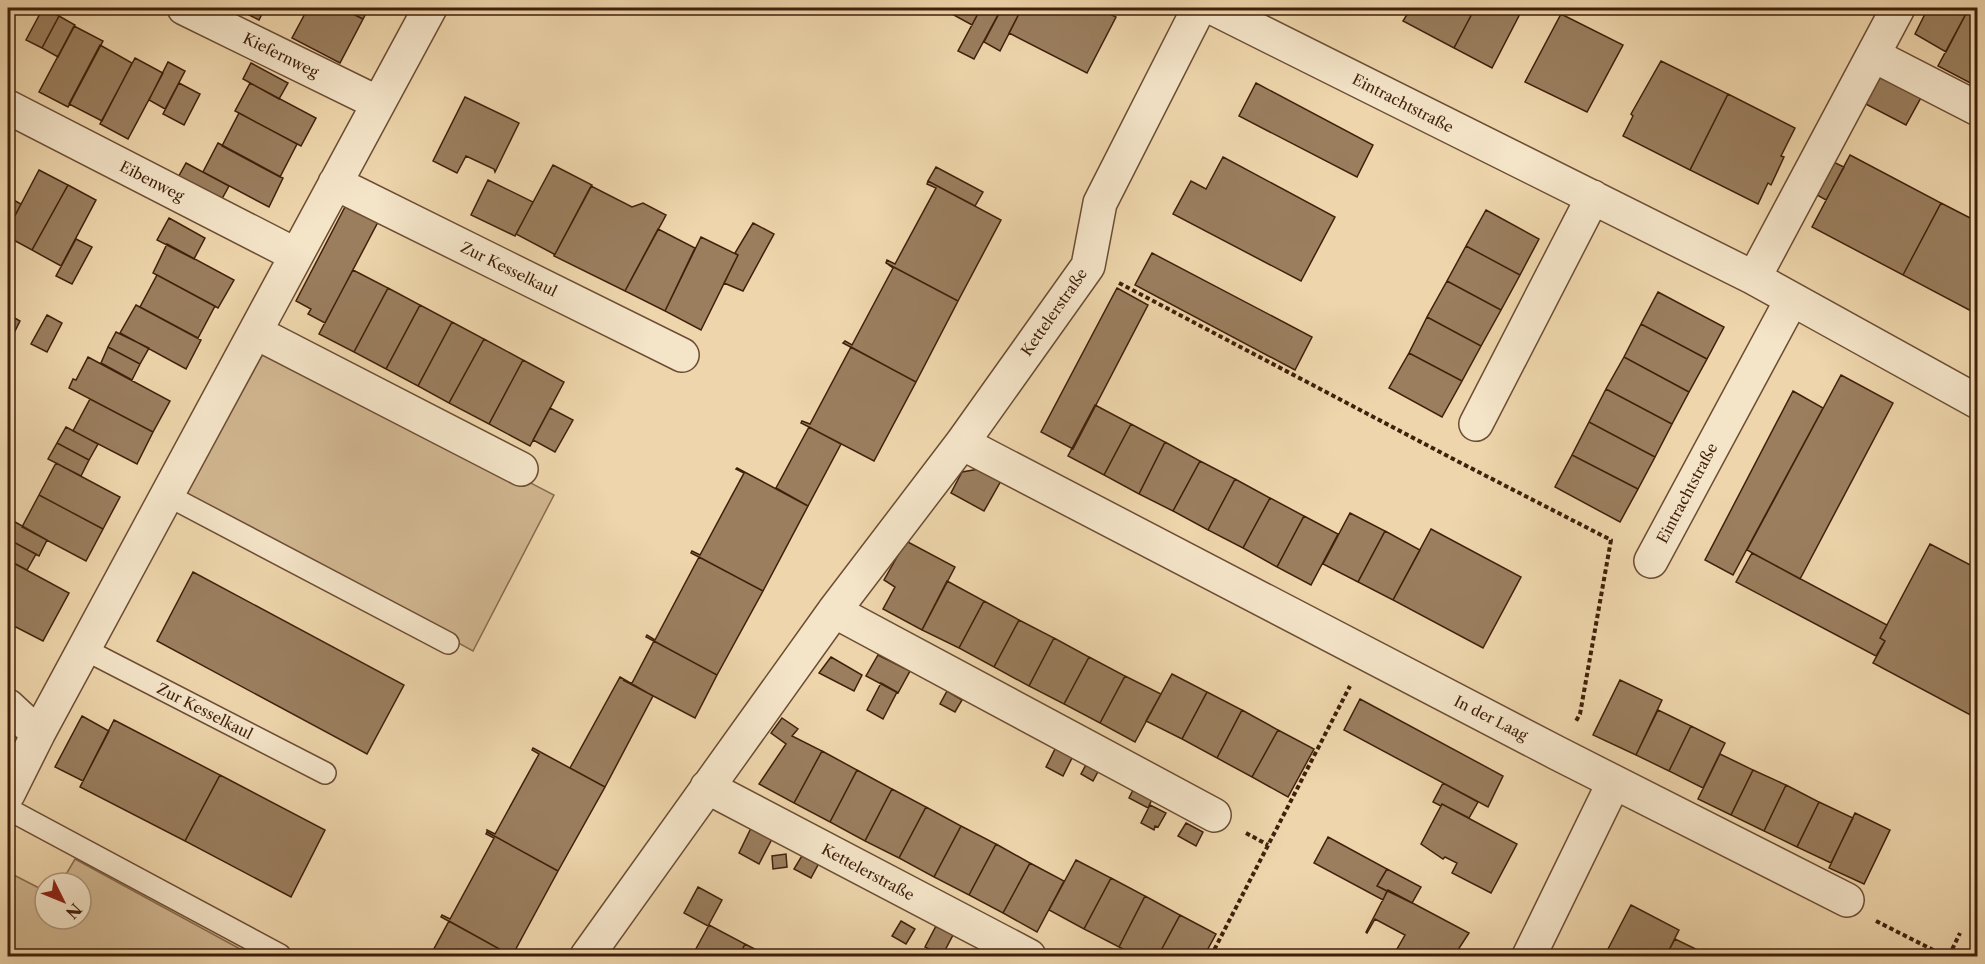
<svg xmlns="http://www.w3.org/2000/svg" width="1985" height="964" font-family="'Libre Caslon Text',serif">
<rect width="100%" height="100%" fill="#eed5ab"/>
<filter id="stains"><feTurbulence type="fractalNoise" baseFrequency=".00333" numOctaves="4"/><feColorMatrix values="0 0 0 0 .2 0 0 0 0 .09 0 0 0 0 .02 0 0 0 .5 -.17"/></filter>
<radialGradient id="worn" r=".72"><stop offset=".6" stop-color="#630" stop-opacity="0"/><stop offset="1" stop-color="#630" stop-opacity=".3"/></radialGradient>
<!-- green -->
<path fill="#d0b690" stroke="#886b4e" stroke-width="1.5" d="M267,347L554,495L473,651L185,494Z
M75,859L253,956H8V872L45,891V919H81V883H61Z"/>
<!-- building -->
<path fill="#9a7e5e" stroke="#40200b" stroke-width="1.5" d="M43,8L59,16L42,48L26,40Z
M245,8H265L259,20L243,12Z
M308,8H341L363,19L340,63L292,38Z
M341,8H369L363,19Z
M941,8H981L972,25Z
M981,8H993L1000,11L974,59L958,51Z
M1002,8H1022L1000,51L984,42Z
M1022,8H1098L1116,17L1087,73L1009,33Z
M1411,8H1475L1454,48L1403,21Z
M1475,8H1523L1492,68L1454,48Z
M1928,8H1969L1946,52L1915,34Z
M1969,8H1978V87L1938,66Z
M1561,14L1623,45L1587,112L1525,82Z
M59,16L75,25L58,57L42,48Z
M74,26L103,41L68,107L39,92Z
M100,45L132,63L102,121L69,104Z
M135,58L163,73L128,139L100,124Z
M1661,61L1728,94L1690,170L1623,136L1633,116L1631,114Z
M168,62L185,71L165,109L149,100Z
M251,63L288,83L279,99L243,79Z
M1876,68L1923,94L1906,125L1858,100Z
M179,83L200,94L184,125L163,114Z
M250,83L316,118L301,146L235,111Z
M1256,83L1373,145L1357,177L1239,116Z
M1728,94L1795,128L1781,156L1784,157L1771,185L1768,183L1758,204L1690,170Z
M465,97L519,123L495,172L494,169L466,156L457,173L433,161Z
M239,113L297,144L280,177L222,146Z
M218,143L283,178L269,207L203,172Z
M1850,155L1941,203L1903,275L1812,227Z
M1223,157L1335,217L1301,281L1173,214L1191,181L1206,189Z
M1827,159L1844,167L1826,200L1810,191Z
M186,163L229,186L218,206L175,183Z
M553,165L592,185L554,256V254L516,234Z
M936,167L983,192L975,206L928,181Z
M39,170L68,185L32,250L8,237V229Z
M488,180L533,202L515,236L471,215Z
M928,181L1001,220L958,301L886,263L887,260L895,264L936,188L927,184Z
M68,185L96,200L61,266L32,250Z
M591,186L632,207L643,203L666,215L625,291L554,256Z
M8,197L21,204L8,229Z
M1941,203L1978,222V308L1975,313L1903,275Z
M346,205L378,222L325,323L308,314L311,309L296,301Z
M1486,210L1539,239L1520,275L1466,246Z
M169,218L205,238L194,259L157,240Z
M753,223L774,234L743,291L724,283L738,255L735,253Z
M658,229L695,248L665,311L625,291Z
M701,237L738,255L701,330L665,311Z
M76,239L92,247L72,284L56,276Z
M167,244L234,280L218,308L153,273Z
M1466,246L1520,275L1501,310L1447,281Z
M1152,253L1312,337L1295,370L1135,285Z
M886,263L958,301L916,382L843,343L845,341L852,345L893,268Z
M353,270L388,288L354,352L319,334Z
M157,275L215,306L198,338L140,307Z
M1447,281L1501,310L1481,346L1427,317Z
M388,288L420,305L386,369L354,352Z
M1117,288L1148,305L1073,449L1041,432Z
M1658,292L1724,327L1707,359L1641,324Z
M136,305L201,340L186,369L120,333Z
M420,305L452,322L418,386L386,369Z
M8,314L20,321L8,345Z
M47,315L62,323L47,352L31,344Z
M1427,317L1481,346L1462,381L1409,353Z
M452,322L484,339L449,403L418,386Z
M1641,324L1707,359L1689,392L1624,357Z
M116,332L149,348L140,364L108,347Z
M484,339L523,360L489,424L449,403Z
M108,347L140,364L132,380L101,363Z
M851,347L916,382L874,461L801,423L802,421L810,424Z
M1409,353L1462,381L1442,417L1389,388Z
M88,357L170,401L153,432L69,388L73,379L76,380Z
M1624,357L1689,392L1672,424L1606,389Z
M523,360L564,382L530,446L489,424Z
M1841,375L1893,403L1800,579L1747,550Z
M1606,389L1672,424L1655,457L1589,422Z
M1793,391L1823,408L1733,575L1705,560Z
M90,399L153,432L137,464L73,431Z
M1095,405L1131,424L1104,475L1068,456Z
M550,408L573,420L555,452L533,440Z
M1589,422L1655,457L1638,489L1572,455Z
M1131,424L1165,442L1139,494L1104,475Z
M66,427L98,444L89,460L57,443Z
M809,427L841,444L808,506L776,488Z
M1165,442L1200,461L1173,511L1139,494Z
M57,443L89,460L81,476L48,459Z
M1572,455L1638,489L1620,522L1555,487Z
M1200,461L1235,479L1208,530L1173,511Z
M56,463L120,497L103,529L39,495Z
M737,468L808,506L763,591L691,553L692,551L700,555L744,473L736,469Z
M979,469L1002,479L984,511L951,493L962,472Z
M1235,479L1270,498L1243,548L1208,530Z
M39,495L103,529L86,561L22,527Z
M1270,498L1304,516L1277,567L1243,548Z
M1350,513L1385,531L1358,582L1323,564Z
M1304,516L1338,534L1311,585L1277,567Z
M8,518L47,540L39,556L8,539Z
M1431,529L1521,577L1483,648L1393,600Z
M1385,531L1420,550L1393,600L1358,582Z
M8,539L36,554L27,570L8,560Z
M906,541L955,567L922,630L883,609L895,587L884,580Z
M1930,544L1978,569V719L1873,663L1885,641L1880,638Z
M1752,553L1887,625L1880,638L1885,641L1876,656L1736,582Z
M699,557L763,591L717,675L646,637L647,635L655,640Z
M8,560L69,593L43,641L8,623Z
M193,572L404,685L367,754L157,641Z
M947,581L984,601L959,648L922,630Z
M984,601L1019,620L994,667L959,648Z
M1019,620L1054,638L1029,686L994,667Z
M1054,638L1089,657L1064,704L1029,686Z
M654,641L717,675L695,718L623,680L632,683Z
M878,655L910,671L898,693L866,676Z
M831,657L862,675L854,691L819,673Z
M1089,657L1125,676L1100,723L1064,704Z
M1172,674L1207,692L1182,739L1146,721Z
M1125,676L1161,694L1135,742L1100,723Z
M620,677L653,696L605,787L570,768Z
M1620,680L1662,700L1636,755L1593,735Z
M881,683L897,692L883,719L867,710Z
M947,691L962,700L955,712L940,704Z
M1207,692L1242,710L1217,758L1182,739Z
M1360,699L1503,776L1488,807L1344,730Z
M1242,710L1278,730L1252,777L1217,758Z
M1658,710L1691,726L1669,771L1636,755Z
M82,716L109,731L83,781L55,767Z
M782,718L798,729L792,736L822,751L794,803L759,784L786,744L771,733Z
M114,720L220,775L185,841L80,787Z
M1691,726L1725,743L1703,788L1669,771Z
M1278,730L1314,749L1288,797L1252,777Z
M1056,747L1073,756L1063,776L1046,767Z
M533,748L605,787L558,871L487,832V830L495,834L539,754L532,750Z
M822,751L857,770L830,822L794,803Z
M1720,754L1753,770L1731,815L1698,799Z
M1088,761L1100,768L1093,781L1081,774Z
M857,770L892,789L865,841L830,822Z
M1753,770L1786,785L1764,831L1731,815Z
M220,775L325,830L291,897L185,841Z
M1443,783L1478,802L1469,818L1442,804L1441,806L1433,802Z
M1786,785L1819,802L1797,847L1764,831Z
M1135,786L1154,795L1148,808L1129,798Z
M892,789L926,807L899,858L865,841Z
M1819,802L1853,818L1831,863L1797,847Z
M1442,804L1517,844L1491,893L1452,873L1457,863L1445,857L1443,859L1421,844Z
M1150,805L1166,813L1158,827L1155,826L1154,830L1141,823Z
M926,807L961,826L934,877L899,858Z
M1855,813L1890,830L1864,884L1829,868Z
M1186,823L1203,832L1196,846L1178,836Z
M961,826L996,844L969,895L934,877Z
M751,828L772,839L759,864L739,853Z
M487,832L558,871L512,956L441,917L442,915L450,919L494,838L486,834Z
M1328,837L1387,869L1377,886L1387,891L1383,900L1314,863Z
M996,844L1030,863L1003,913L969,895Z
M786,854L787,867L773,869L772,856Z
M803,854L819,863L811,878L794,869Z
M1076,860L1111,878L1084,929L1049,910Z
M1030,863L1064,881L1037,932L1003,913Z
M1387,869L1421,887L1412,903L1377,886Z
M1111,878L1145,896L1119,947L1084,929Z
M698,887L722,900L708,926L684,913Z
M1388,890L1469,933L1454,956H1393L1405,935L1375,919L1367,933L1366,932Z
M1145,896L1180,915L1158,956H1136L1119,947Z
M1631,905L1679,930L1666,956H1617L1607,951Z
M1180,915L1216,934L1204,956H1158Z
M449,921L512,956H430Z
M901,921L915,929L906,944L892,936Z
M709,925L745,944L739,956H692Z
M936,926L953,935L942,956L925,947Z
M1675,939L1708,955V956H1666Z
M745,944L768,956H739Z"/>
<g fill="none" stroke-linecap="round" stroke-linejoin="round">
<!-- lane casing -->
<g stroke="#6c4d33" stroke-width="24">
<path id="lane" d="M167,495L448,643
M84,649L325,773
M8,809L280,955"/>
</g>
<!-- street casing -->
<g stroke="#6c4d33" stroke-width="36">
<path id="street" d="M184,8L378,103
M1213,8L1754,278L1978,402
M1873,55L1978,109
M8,107L296,255
M335,183L682,355
M1754,278L1898,8
M255,332L521,469
M1476,424L1593,197
M962,443L1557,753L1847,900
M1651,561L1792,299
M834,611L1214,815
M8,706L38,734
M707,787L1029,956
M8,794L38,734L430,8
M587,956L834,611L962,443L1088,266L1100,203L1199,8
M1529,956L1614,782"/>
</g>
<!-- path -->
<path stroke="#40200b" stroke-width="4" stroke-dasharray="4.5 3" stroke-linecap="butt" d="M1119,283L1457,461L1611,540L1580,714L1576,721
M1246,833L1268,845
M1876,921L1945,956
M1211,956L1350,686
M1949,956L1960,933"/>
<!-- lane -->
<use href="#lane" stroke="#f4e4c8" stroke-width="21"/>
<!-- street -->
<use href="#street" stroke="#f4e4c8" stroke-width="33"/>
</g>
<g text-anchor="middle" dominant-baseline="central" stroke-width="4.5" stroke-linejoin="round" paint-order="stroke">
<!-- street labels -->
<g font-size="15" fill="#40200b" stroke="#f4e4c8">
<text transform="translate(281 55) rotate(26)">Kiefernweg</text>
<text transform="translate(1403 103) rotate(27)">Eintrachtstraße</text>
<text transform="translate(152 181) rotate(27)">Eibenweg</text>
<text transform="translate(509 269) rotate(26)">Zur Kesselkaul</text>
<text transform="translate(1054 312) rotate(-55)">Kettelerstraße</text>
<text transform="translate(1687 493) rotate(-62)">Eintrachtstraße</text>
<text transform="translate(205 711) rotate(27)">Zur Kesselkaul</text>
<text transform="translate(1491 718) rotate(27)">In der Laag</text>
<text transform="translate(868 872) rotate(28)">Kettelerstraße</text>
</g>
</g>
<!-- margin -->
<rect width="1985" height="964" fill="none" stroke="#eed5ab" stroke-width="30"/>
<rect x="9" y="9" width="1967" height="946" fill="none" stroke="#40200b" stroke-width="3"/>
<rect x="15" y="15" width="1955" height="934" fill="none" stroke="#40200b" stroke-width="1.5"/>
<!-- north arrow -->
<g transform="translate(63 901) rotate(133)"><circle r="28" fill="#f4e4c8" stroke="#ac967c" stroke-width="1.5"/>
<path d="M0-4.5L10 22L0 15L-10 22Z" fill="#8f2418"/>
<text y="-9" font-size="16" font-weight="bold" text-anchor="middle" fill="#40200b">N</text>
</g>
<rect width="100%" height="100%" filter="url(#stains)"/>
<rect width="100%" height="100%" fill="url(#worn)"/>
</svg>
